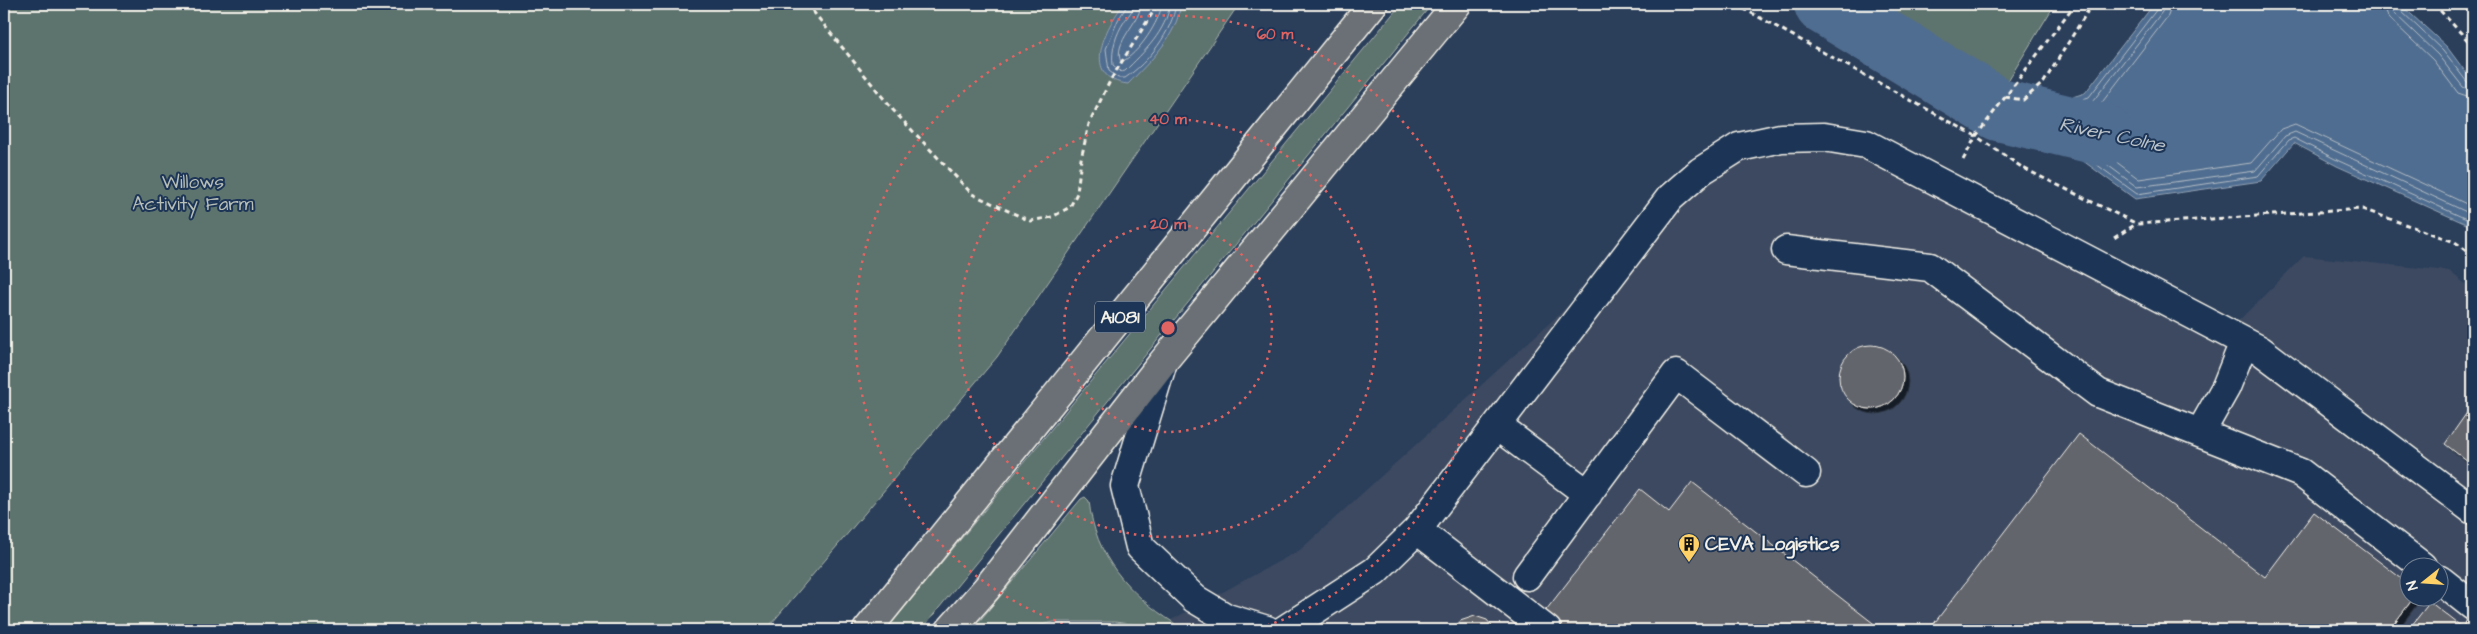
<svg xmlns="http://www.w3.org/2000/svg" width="2477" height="634" font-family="'Architects Daughter',sans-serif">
<defs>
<filter id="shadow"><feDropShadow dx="4.5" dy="4.5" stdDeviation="0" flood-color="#0009"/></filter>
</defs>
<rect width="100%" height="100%" fill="#2b3f5b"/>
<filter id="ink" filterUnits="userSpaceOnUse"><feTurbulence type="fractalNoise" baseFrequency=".02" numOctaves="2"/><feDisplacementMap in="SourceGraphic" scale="10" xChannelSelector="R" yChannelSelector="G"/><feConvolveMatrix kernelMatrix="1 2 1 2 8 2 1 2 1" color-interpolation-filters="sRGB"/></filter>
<g filter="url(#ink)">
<!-- built -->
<path fill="#3c4a60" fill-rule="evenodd" d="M1784,147L1863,149L2217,342L2304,256L2449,271L2473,290V630H1153L1300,550L1707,180L1745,158ZM2410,566H2440V596H2410Z"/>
<!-- green -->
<path fill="#5d736e" stroke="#a8b2ab" d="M4,4H1239L997,357L766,630H4Z
M1401,4H1432L921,630H886Z
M1839,4H2055L2001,92L1855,16Z
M1085,497L1089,501C1095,557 1128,593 1174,623L1177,628L1175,630L1115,622H1054L1020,630H972L1081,499Z"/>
<!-- water -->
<path fill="#506d90" stroke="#92a2b3" d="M1124,4H1181C1176,38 1151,60 1128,84C1080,79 1105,27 1124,4Z
M2154,4H2400L2447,47L2473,82V227L2337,166L2294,143L2261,181L2135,199L2019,114L2085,93Z"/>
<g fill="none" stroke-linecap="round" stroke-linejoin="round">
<!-- shore -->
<path stroke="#b2bcc5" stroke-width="1" d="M1128,4L1118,20L1106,49L1109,71L1118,78H1125C1149,62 1172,32 1176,4
M1134,4C1133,12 1128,15 1124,22C1116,34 1111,50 1113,65L1121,72L1125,71C1144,52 1166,32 1170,4
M1141,4C1141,22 1112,42 1121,62C1138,55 1160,21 1162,4
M2158,4L2157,9L2089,97L2034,114L2033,118L2137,194L2258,176L2289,140L2294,138L2339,161L2473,222
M2164,4L2162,12L2093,101L2046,119L2137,187L2255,171L2285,136L2295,132L2473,215
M2172,4L2168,16L2100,105L2093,110L2062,121L2139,179L2251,163L2281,129L2295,124L2473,207
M2384,4L2388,17L2433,60L2458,93L2473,98
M2391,4L2394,13L2438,55L2463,87L2473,91
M2397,4L2399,9L2443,51L2467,82L2473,84"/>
<!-- river -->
<path stroke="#506d90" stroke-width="62" d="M1825,4L1999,110L2103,135"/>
</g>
<!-- building -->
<path fill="#63656d" stroke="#f4f1e8" filter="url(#shadow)" d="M1839 377a32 32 0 1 1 64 0a32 32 0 1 1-64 0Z
M2473,404V466L2445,444Z
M2079,434L2265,577L2314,512L2410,585V596H2415L2390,629L2392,630H1929Z
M1692,482L1882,630H1564L1543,614L1640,489L1669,512Z
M2430,602L2462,627L2468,619L2473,623V630H2408Z
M1475,616L1487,620L1495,630H1453L1460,621Z"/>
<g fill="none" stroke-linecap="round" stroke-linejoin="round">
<!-- minor casing -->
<g stroke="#f4f1e8" stroke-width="31">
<path id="minor" d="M1786,250L1930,267L2098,393L2301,473L2422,566
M1162,365L1125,486L1140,547L1195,599L1227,618L1267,630
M1497,426L1588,494
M2200,433L2226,387L2244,342
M1417,530L1547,630
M1527,576L1676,374L1806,473
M2440,580L2473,606
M1284,630L1375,571L1417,530L1670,198L1701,171L1739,147L1781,138L1824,137L1866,144L2260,350L2473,510"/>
</g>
<!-- major casing -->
<g stroke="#f4f1e8" stroke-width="31">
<path id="major" d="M867,630L1373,4
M950,630L987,588L1162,363L1457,4"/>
</g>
<!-- path -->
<path stroke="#f4f1e8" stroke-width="3" stroke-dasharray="5 4" stroke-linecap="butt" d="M807,4L893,110L972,194L1030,221L1052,217L1070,207L1077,193L1081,159L1089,124L1111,79L1158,4
M1735,4L1976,136L2023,168L2137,224L2362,209L2455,242L2473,255
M2434,4L2473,46
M2005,97L2023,100L2044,82L2092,4
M1963,160L1976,136L2075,4
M2114,238L2136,224"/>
<!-- minor -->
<use href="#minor" stroke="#1d3557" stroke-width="28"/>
<!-- major -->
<use href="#major" stroke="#6b6f75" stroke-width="28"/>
</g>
</g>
<!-- distance rings -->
<g fill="none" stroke="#df6462" stroke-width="2.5" stroke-dasharray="2.5 5">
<circle cx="1168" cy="328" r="104"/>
<circle cx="1168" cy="328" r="209"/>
<path d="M1084 630A313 313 0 1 1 1252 630"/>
</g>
<!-- icons -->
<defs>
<g id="building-pin" transform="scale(1.125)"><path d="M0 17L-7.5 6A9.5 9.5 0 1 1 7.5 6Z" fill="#ffd166" stroke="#1d3557"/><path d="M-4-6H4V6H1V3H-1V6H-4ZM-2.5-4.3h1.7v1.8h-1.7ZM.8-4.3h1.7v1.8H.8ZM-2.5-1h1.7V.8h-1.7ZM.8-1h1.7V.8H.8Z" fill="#111"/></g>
</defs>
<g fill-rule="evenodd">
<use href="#building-pin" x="1689" y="544"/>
</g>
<g text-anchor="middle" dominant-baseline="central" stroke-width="4" stroke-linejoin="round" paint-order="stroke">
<!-- shield labels -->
<rect fill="#1d3557" stroke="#b4b9bc" stroke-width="1" x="1095" y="301.5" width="50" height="31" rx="4"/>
<g font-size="18" font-weight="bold" fill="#f4f1e8">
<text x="1120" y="317">A1081</text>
</g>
<!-- park labels -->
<g font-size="19" fill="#b8bfb7" stroke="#1d3557">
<text x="193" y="182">Willows<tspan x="193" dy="22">Activity Farm</tspan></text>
</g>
<!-- poi labels -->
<g font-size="19" font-weight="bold" fill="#f4f1e8" stroke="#1d3557" text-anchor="start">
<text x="1705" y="544">CEVA Logistics</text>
</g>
<!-- water labels -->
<g font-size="20" font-style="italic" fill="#bbc3c9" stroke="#1d3557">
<text transform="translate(2112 135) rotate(12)">River Colne</text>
</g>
</g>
<circle cx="1168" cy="328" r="8" fill="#df6462" stroke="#1d3557" stroke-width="2.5"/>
<g font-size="15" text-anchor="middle" font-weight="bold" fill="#df6462" stroke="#1d3557" stroke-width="4" stroke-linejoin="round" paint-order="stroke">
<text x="1275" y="39">60 m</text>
<text x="1168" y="124">40 m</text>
<text x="1168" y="229">20 m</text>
</g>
<!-- margin -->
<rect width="2477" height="634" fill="none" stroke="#1d3557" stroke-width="20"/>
<rect x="10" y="10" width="2457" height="614" fill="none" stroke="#f4f1e8" stroke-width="2" filter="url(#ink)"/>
<!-- north arrow -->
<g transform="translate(2424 582) rotate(253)"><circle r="24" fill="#1d3557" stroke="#738091"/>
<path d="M0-4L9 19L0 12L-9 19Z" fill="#ffd166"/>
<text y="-8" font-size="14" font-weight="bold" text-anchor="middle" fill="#f4f1e8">N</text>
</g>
</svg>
